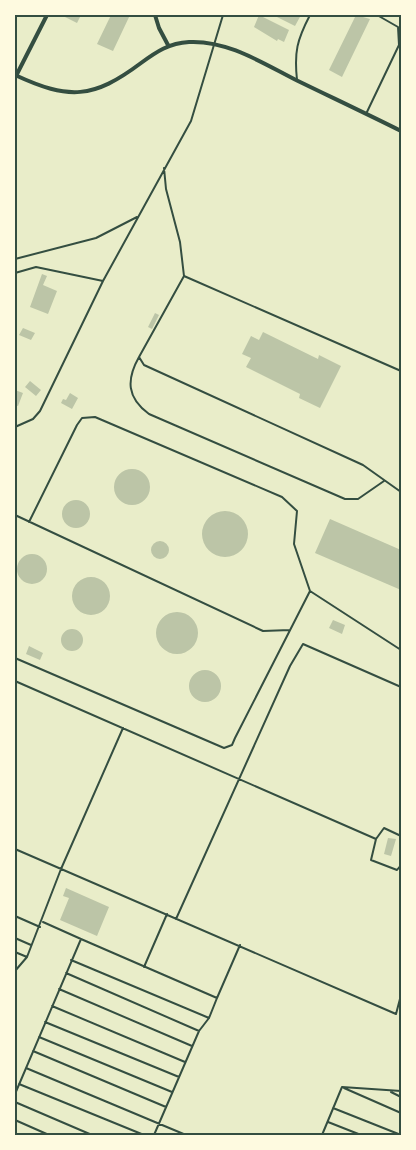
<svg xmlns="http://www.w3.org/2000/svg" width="416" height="1150" font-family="'PT Serif',serif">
<rect width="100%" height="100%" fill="#e9edc9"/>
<!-- building -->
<path fill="#bcc5a7" d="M61,15H81L77,23Z
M111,15H130L113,51L97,44Z
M259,15L289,30L284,42L278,39L277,41L254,27Z
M273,15H301L295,26Z
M356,15L370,19L342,77L329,70Z
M42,274L47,276L43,285L57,291L48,314L30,307Z
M155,313L159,315L152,329L148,327Z
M23,328L35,333L31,340L19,335Z
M263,332L318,359L319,355L341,366L320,408L299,398L300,394L246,367L251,358L242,354L251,336L259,340Z
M30,381L41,390L36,396L25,387Z
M15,390L23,393L18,406L15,405Z
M70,393L78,398L72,409L61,403L63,399L66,400Z
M114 487a18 18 0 1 1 36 0a18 18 0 1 1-36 0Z
M62 514a14 14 0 1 1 28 0a14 14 0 1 1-28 0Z
M202 534a23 23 0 1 1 46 0a23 23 0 1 1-46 0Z
M330,519L401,550V590L315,553Z
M151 550a9 9 0 1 1 18 0a9 9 0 1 1-18 0Z
M17 569a15 15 0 1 1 30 0a15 15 0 1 1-30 0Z
M72 596a19 19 0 1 1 38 0a19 19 0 1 1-38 0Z
M156 633a21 21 0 1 1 42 0a21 21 0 1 1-42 0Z
M333,620L345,625L342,634L329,628Z
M61 640a11 11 0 1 1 22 0a11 11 0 1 1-22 0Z
M29,646L43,653L40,660L26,654Z
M189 686a16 16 0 1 1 32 0a16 16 0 1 1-32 0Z
M388,838L396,839L391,856L384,854Z
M66,888L109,907L97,936L60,920L69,898L63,896Z"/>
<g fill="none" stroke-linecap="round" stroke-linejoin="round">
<!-- service -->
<path stroke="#344e41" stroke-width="2" d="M377,15L398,27L399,45
M297,80C294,52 297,40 310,15
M366,114L399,45H401
M164,168L166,189L180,242L184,276
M15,259L96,238L137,217
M15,273L36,267L103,281
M139,357C126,380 127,398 149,414L345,499H358L384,481
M401,371L184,276L139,357L144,365L363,465L401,492
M15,427L33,419L40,411L103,281L191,121L223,15
M15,515L263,631L290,630
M29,522L77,425L82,418L95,417L282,497L297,511L294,544L310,591
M15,658L224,748L232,745L235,738L310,591L401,650
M15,681L376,839L371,860L397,870L401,865
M376,839L384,828L401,836
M15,849L396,1014L401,995
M15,916L40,927
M176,919L290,666L303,644L401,687
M43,922L81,939
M15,938L31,945
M15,952L27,957
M71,960L209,1018
M144,967L167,914
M15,971L27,957L61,869L123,728
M66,973L199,1031
M59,989L192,1046
M217,998L240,945
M52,1006L185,1062
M45,1022L179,1077
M39,1037L172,1092
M33,1051L166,1107
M26,1068L186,1135
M19,1084L144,1135
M344,1088L401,1113
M391,1092L401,1097
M15,1094L81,939L217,998L209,1018L199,1031L154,1135
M15,1102L92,1135
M333,1108L401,1135
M15,1120L49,1135
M328,1122L361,1135
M322,1135L342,1087L401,1091"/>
<!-- minor -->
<path stroke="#344e41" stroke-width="4" d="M155,15L159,28L168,45
M15,75C69,100 93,99 141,63C156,52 169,43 189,42C228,40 264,64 298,81C333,98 367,114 401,131
M16,76L47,15"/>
</g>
<!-- border -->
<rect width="416" height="1150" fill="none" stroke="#fefae0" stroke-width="32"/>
<rect x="16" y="16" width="384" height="1118" fill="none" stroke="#344e41" stroke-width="2"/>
</svg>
